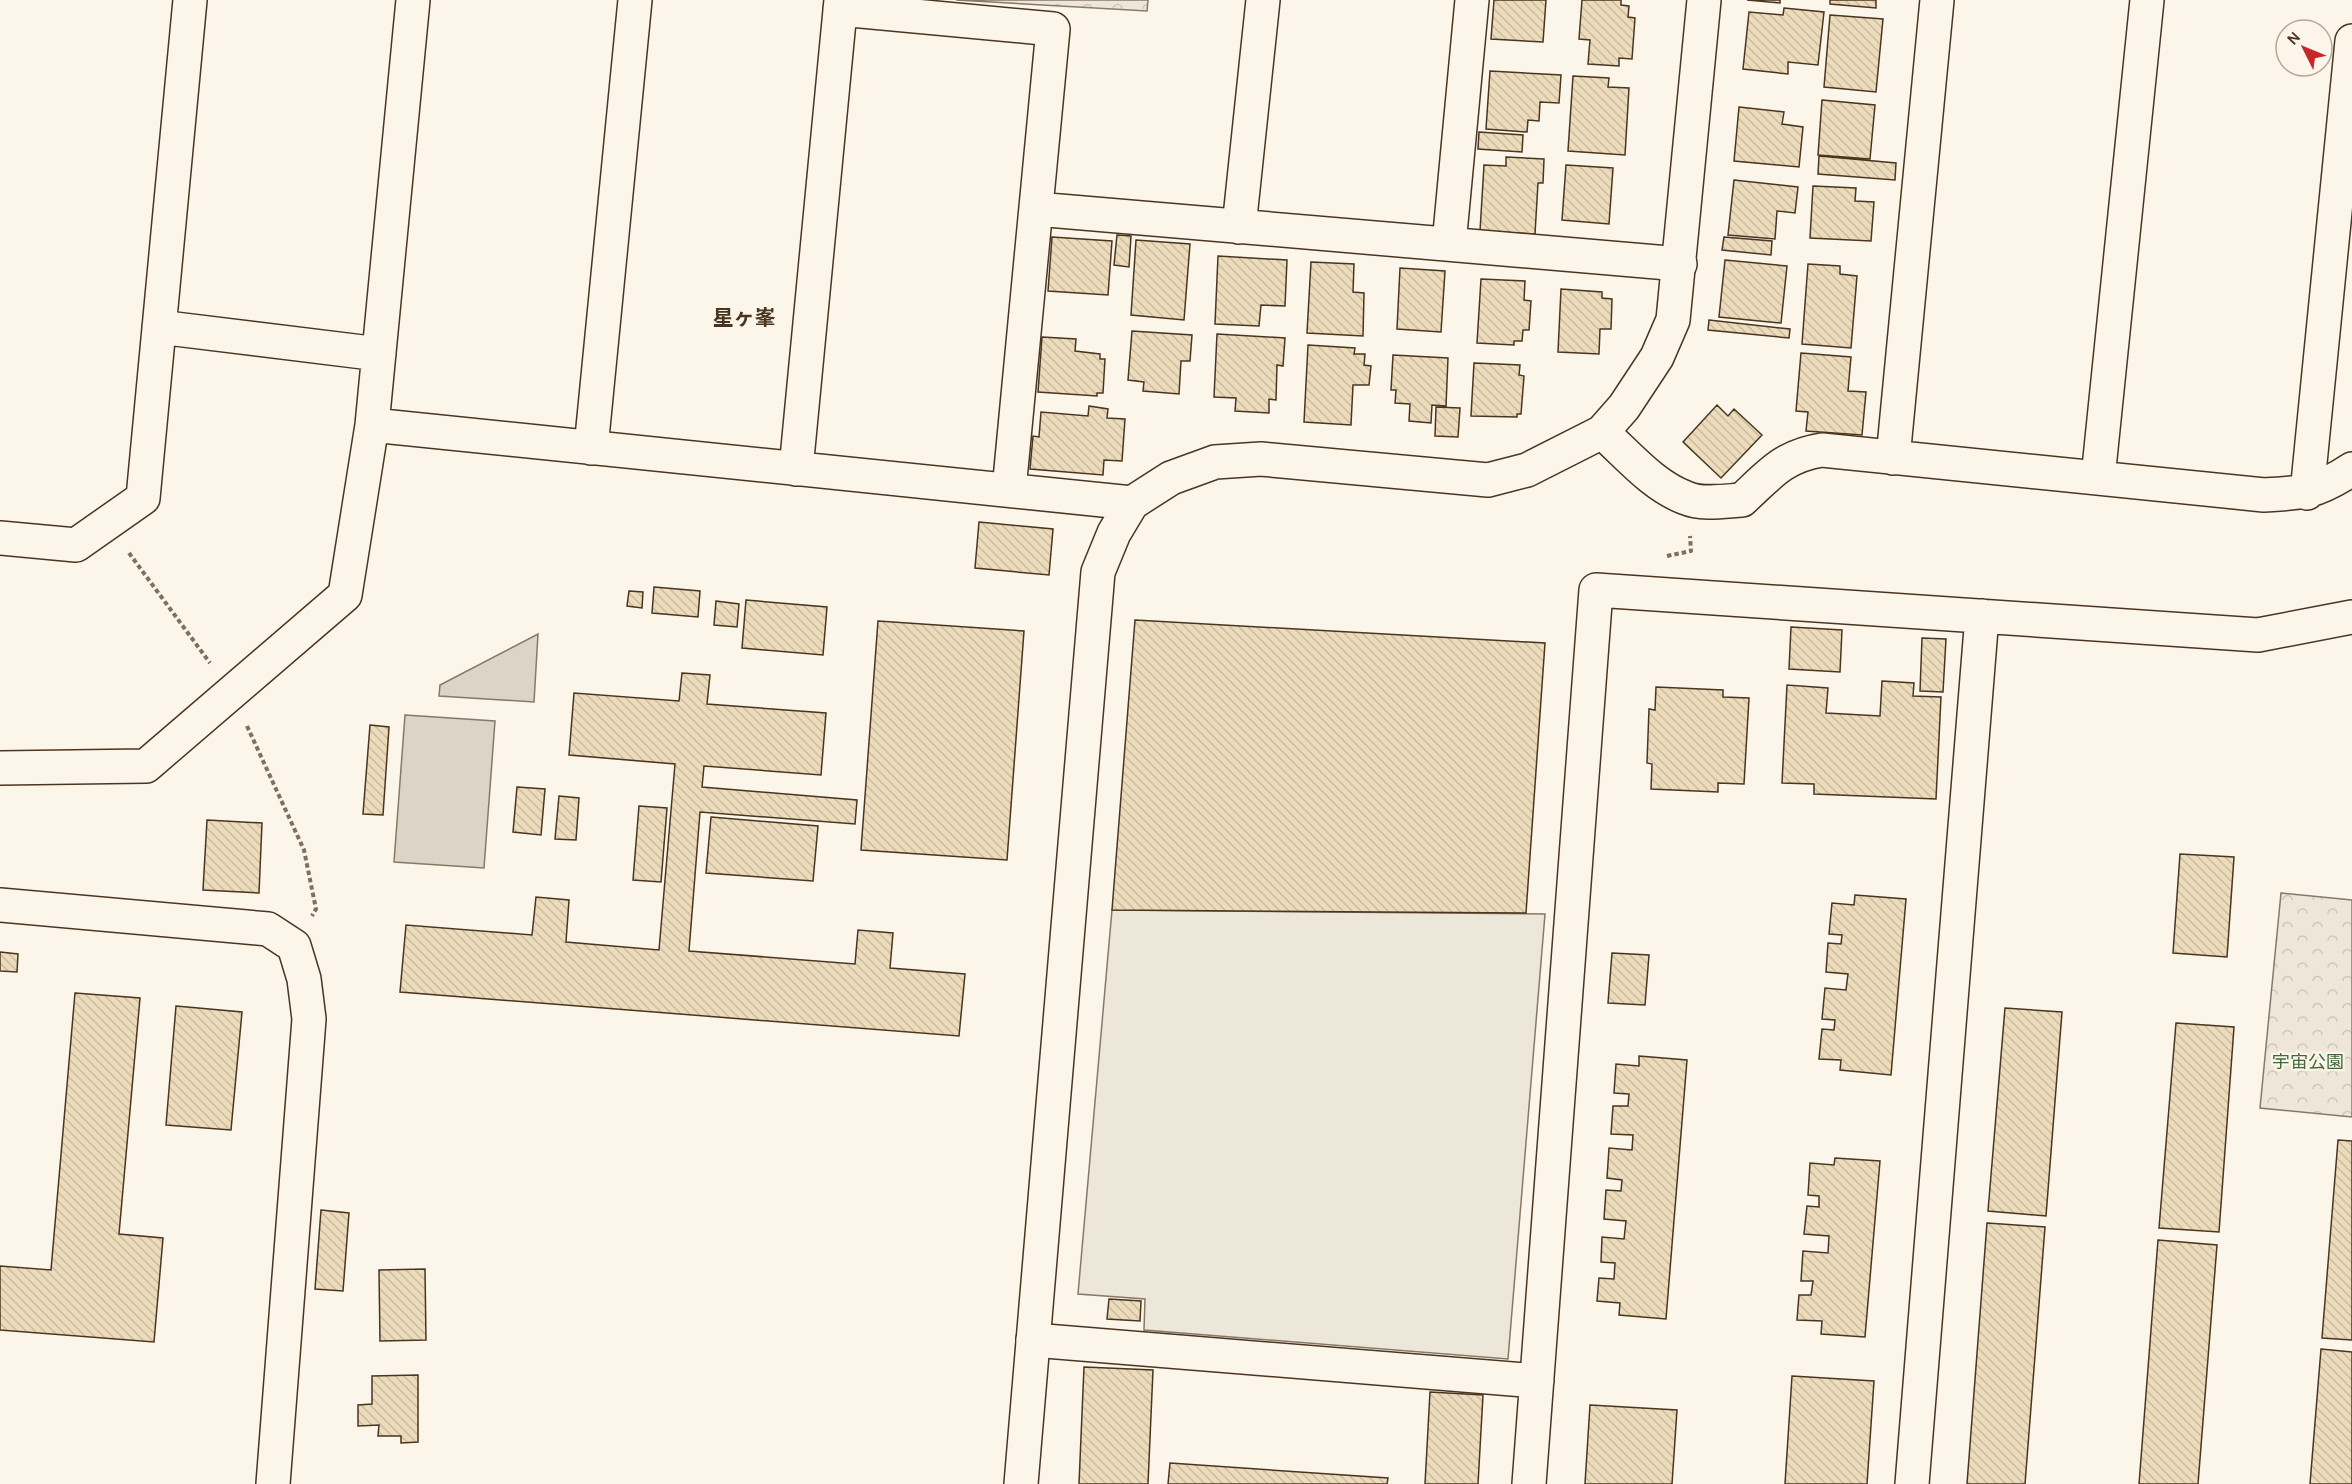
<svg xmlns="http://www.w3.org/2000/svg" width="2352" height="1484" font-family="Karla,'Noto Sans JP',sans-serif">
<defs>
<pattern id="forest-crowns" width="20" height="18" patternUnits="userSpaceOnUse" patternTransform="scale(1.5)"><rect width="20" height="18" fill="#ede6d9"/><path d="M2 6a3 3 0 1 1 6 0M12 15a3 3 0 1 1 6 0" fill="none" stroke="#cdc6ba"/></pattern>
<pattern id="building-back-hatch" width="6" height="6" patternUnits="userSpaceOnUse" patternTransform="scale(1.5)"><rect width="6" height="6" fill="#ecdcbc"/><path d="M-1 5l2 2M0 0l6 6M5-1l2 2" fill="none" stroke="#ccbda1"/></pattern>
</defs>
<rect width="100%" height="100%" fill="#fbf6e9"/>
<!-- forest -->
<path fill="url(#forest-crowns)" stroke="#887966" stroke-width="1.5" d="M956,0H1148L1147,11Z
M2281,893L2352,900V1117L2260,1108Z"/>
<!-- parking -->
<path fill="#ede7d9" stroke="#887966" stroke-width="1.5" d="M1112,910L1545,914L1508,1359L1144,1330L1145,1299L1078,1294Z"/>
<!-- water -->
<path fill="#dcd4c6" stroke="#887966" stroke-width="1.5" d="M538,634L534,702L439,696L440,685Z
M405,715L495,721L484,868L394,862Z"/>
<!-- building -->
<path fill="url(#building-back-hatch)" stroke="#4a3520" stroke-width="1.5" d="M1494,0H1546L1543,42L1491,39Z
M1582,0H1621V5L1629,6L1628,17L1635,18L1632,59L1619,58V66L1588,64L1590,40L1579,39Z
M1747,0H1780V3Z
M1830,0H1876V8L1830,4Z
M1784,8L1824,12L1818,65L1788,62V74L1743,69L1749,12L1783,15Z
M1830,15L1883,19L1876,92L1824,87Z
M1490,71L1561,75L1559,103L1540,102L1539,121L1528,120L1527,132L1486,129Z
M1573,76L1609,78L1608,87L1629,88L1625,155L1568,151Z
M1822,100L1875,105L1870,159L1818,155Z
M1739,107L1784,112L1782,124L1803,127L1799,167L1734,161Z
M1479,132L1523,135L1522,152L1478,149Z
M1819,156L1896,163L1895,180L1818,174Z
M1506,157L1544,159L1543,183H1538L1535,234L1480,231L1484,165L1506,166Z
M1566,165L1613,168L1609,224L1562,220Z
M1734,180L1798,187L1795,213L1777,211L1775,239L1728,235Z
M1813,186L1856,188L1855,201L1874,202L1871,241L1810,238Z
M1117,235L1131,236L1129,267L1114,265Z
M1052,237L1112,241L1108,295L1048,291Z
M1724,237L1772,241L1771,255L1722,250Z
M1136,240L1190,244L1184,320L1131,315Z
M1218,256L1287,260L1285,306L1261,305L1259,326L1215,324Z
M1725,260L1787,266L1781,323L1719,317Z
M1311,262L1354,264L1353,292L1364,293L1363,336L1307,333Z
M1808,264L1840,266V274L1857,276L1851,348L1802,344Z
M1400,268L1445,271L1441,332L1397,329Z
M1481,279L1525,281L1524,300L1531,301L1529,330H1523L1522,341H1514V345L1477,343Z
M1561,289L1602,292V298L1612,299L1611,329H1600L1599,354L1558,352Z
M1709,320L1790,329L1789,338L1708,330Z
M1132,331L1192,335L1190,361H1181L1179,394L1143,391L1144,382L1128,380Z
M1217,334L1285,338L1283,366L1277,365L1276,400L1269,399V413L1235,411L1236,398L1214,397Z
M1042,337L1076,339L1075,351L1100,354V359H1105L1103,393H1097V396L1038,392Z
M1308,345L1355,348L1354,354H1365L1364,365L1371,366L1369,385H1353L1351,425L1304,422Z
M1801,353L1851,357L1848,391L1866,392L1862,435L1806,431L1808,412L1796,411Z
M1393,355L1448,358L1446,406L1432,405L1431,423L1409,421L1410,404L1395,403L1396,390H1391Z
M1474,363L1520,365L1519,375L1524,376L1521,414H1517V417L1471,416Z
M1717,405L1728,416L1734,409L1762,435L1721,478L1683,442Z
M1089,406L1108,409L1107,418L1125,419L1122,461L1104,460L1103,475L1030,469L1033,436L1039,437L1041,412L1088,416Z
M1436,407L1460,408L1458,437L1435,436Z
M979,522L1053,529L1049,575L975,568Z
M654,587L700,591L698,617L652,613Z
M629,591L643,592L642,608L627,606Z
M746,600L827,607L823,655L742,648Z
M716,601L739,604L737,627L714,625Z
M1135,620L1545,643L1526,913L1112,910Z
M878,621L1024,631L1007,860L861,850Z
M1791,627L1842,630L1840,672L1789,669Z
M1922,638L1946,639L1943,692L1920,691Z
M682,673L710,675L707,704L826,713L821,775L704,766L702,787L857,800L855,824L700,812L689,951L855,964L858,930L893,933L890,968L965,974L959,1036L400,992L406,925L532,935L536,897L569,900L566,942L659,950L675,764L569,755L574,693L679,701Z
M1882,681L1914,683L1913,696L1941,697L1936,799L1814,794V784L1782,783L1787,685L1828,688L1826,713L1880,716Z
M1656,687L1723,690V697L1749,698L1744,784L1718,783V792L1651,789L1652,764L1647,763L1649,709L1655,710Z
M370,725L389,727L383,815L363,814Z
M517,787L545,789L541,835L513,832Z
M559,796L579,798L576,840L555,839Z
M639,806L667,808L661,882L633,880Z
M711,817L818,826L813,881L706,873Z
M207,820L262,823L259,893L203,890Z
M2180,854L2234,857L2227,957L2173,953Z
M1855,895L1906,899L1891,1075L1840,1070L1841,1060L1819,1059L1822,1029L1834,1030L1835,1020L1822,1019L1825,988L1846,990L1848,974L1826,972L1828,943L1841,944L1842,935L1829,934L1832,903L1854,905Z
M0,952L18,954L17,972L0,971Z
M1612,953L1649,955L1645,1005L1608,1003Z
M75,993L140,998L119,1234L163,1238L154,1342L0,1330V1266L51,1270Z
M176,1006L242,1012L231,1130L166,1125Z
M2005,1008L2062,1012L2046,1216L1988,1211Z
M2176,1023L2234,1027L2219,1232L2159,1228Z
M1639,1056L1687,1060L1666,1319L1619,1315L1620,1303L1597,1301L1599,1278L1614,1279L1615,1263L1601,1262L1602,1237L1624,1239L1626,1221L1604,1219L1606,1190L1621,1191L1622,1180L1607,1178L1609,1148L1632,1150L1633,1135L1611,1134L1613,1106H1628L1629,1094L1614,1093L1616,1064L1639,1066Z
M2338,1140L2352,1141V1340L2322,1338Z
M1835,1158L1880,1161L1865,1337L1821,1334L1822,1321L1797,1320L1799,1295H1811L1813,1281H1801L1803,1251L1828,1253L1829,1236L1804,1234L1807,1206L1819,1207V1196L1808,1195L1810,1163L1834,1165Z
M321,1210L349,1213L343,1291L315,1289Z
M1987,1223L2045,1227L2025,1484H1967Z
M2158,1240L2217,1245L2198,1484H2139Z
M425,1269L426,1340L380,1341L379,1270Z
M1109,1299L1141,1301L1140,1321L1107,1319Z
M2321,1349L2352,1352V1484H2310Z
M1084,1367L1153,1370L1148,1484H1079Z
M418,1375V1442L401,1443V1436H378L379,1425L358,1426V1405L372,1404V1376Z
M1792,1376L1874,1381L1867,1484H1785Z
M1430,1392L1483,1395L1478,1484H1425Z
M1590,1405L1677,1410L1672,1484H1585Z
M1170,1463L1388,1478L1387,1484H1168Z"/>
<g fill="none" stroke-linecap="round" stroke-linejoin="round">
<!-- street casing -->
<g stroke="#4a3520" stroke-width="36">
<path id="street" d="M840,9L1053,29L1009,490
M1036,209L1680,264
M1239,227L1263,0
M1449,244L1472,0
M159,327L379,354
M372,425L1132,503
M1602,432C1628,455 1653,486 1686,498C1702,505 1725,501 1742,500C1769,475 1783,456 1822,450L2264,495C2305,493 2317,492 2352,469
M591,448L635,0
M1893,458L1937,0
M796,469L841,0
M2098,478L2147,0
M2307,493L2352,41
M0,538L76,545L143,498L190,0
M0,768L146,766L345,595L372,425L413,0
M0,905L268,929L294,946L304,979L309,1019L273,1484
M1033,1340L1537,1381
M1529,1484L1596,590L2258,635L2352,617
M1912,1484L1982,616"/>
</g>
<!-- secondary casing -->
<g stroke="#4a3520" stroke-width="36">
<path id="secondary" d="M1021,1484L1098,572L1114,533L1132,503L1171,478L1215,462L1261,459L1488,480L1527,470L1602,432L1624,407L1657,357L1673,320L1704,0"/>
</g>
<!-- path -->
<path stroke="#7f6f5c" stroke-width="4" stroke-dasharray="4.5 3" stroke-linecap="butt" d="M129,553L210,663
M1667,556L1691,551L1690,536
M247,726L304,850L316,909L312,916"/>
<!-- street -->
<use href="#street" stroke="#fbf6e9" stroke-width="33"/>
<!-- secondary -->
<use href="#secondary" stroke="#fbf6e9" stroke-width="33"/>
</g>
<g text-anchor="middle" dominant-baseline="central" stroke-width="4.5" stroke-linejoin="round" paint-order="stroke">
<!-- park labels -->
<g font-size="18" fill="#436837" stroke="#fbf6e9">
<text x="2308" y="1062">宇宙公園</text>
</g>
<!-- quarter labels -->
<g font-size="21" font-weight="bold" fill="#4a3520" stroke="#fbf6e9">
<text x="744" y="318">星ヶ峯</text>
</g>
</g>
<!-- north arrow -->
<g transform="translate(2304 48) rotate(313)"><circle r="28" fill="#fbf6e9" stroke="#b4a999" stroke-width="1.5"/>
<path d="M0-4.5L10 22L0 15L-10 22Z" fill="#c62828"/>
<text y="-9" font-size="16" font-weight="bold" text-anchor="middle" fill="#4a3520">N</text>
</g>
</svg>
